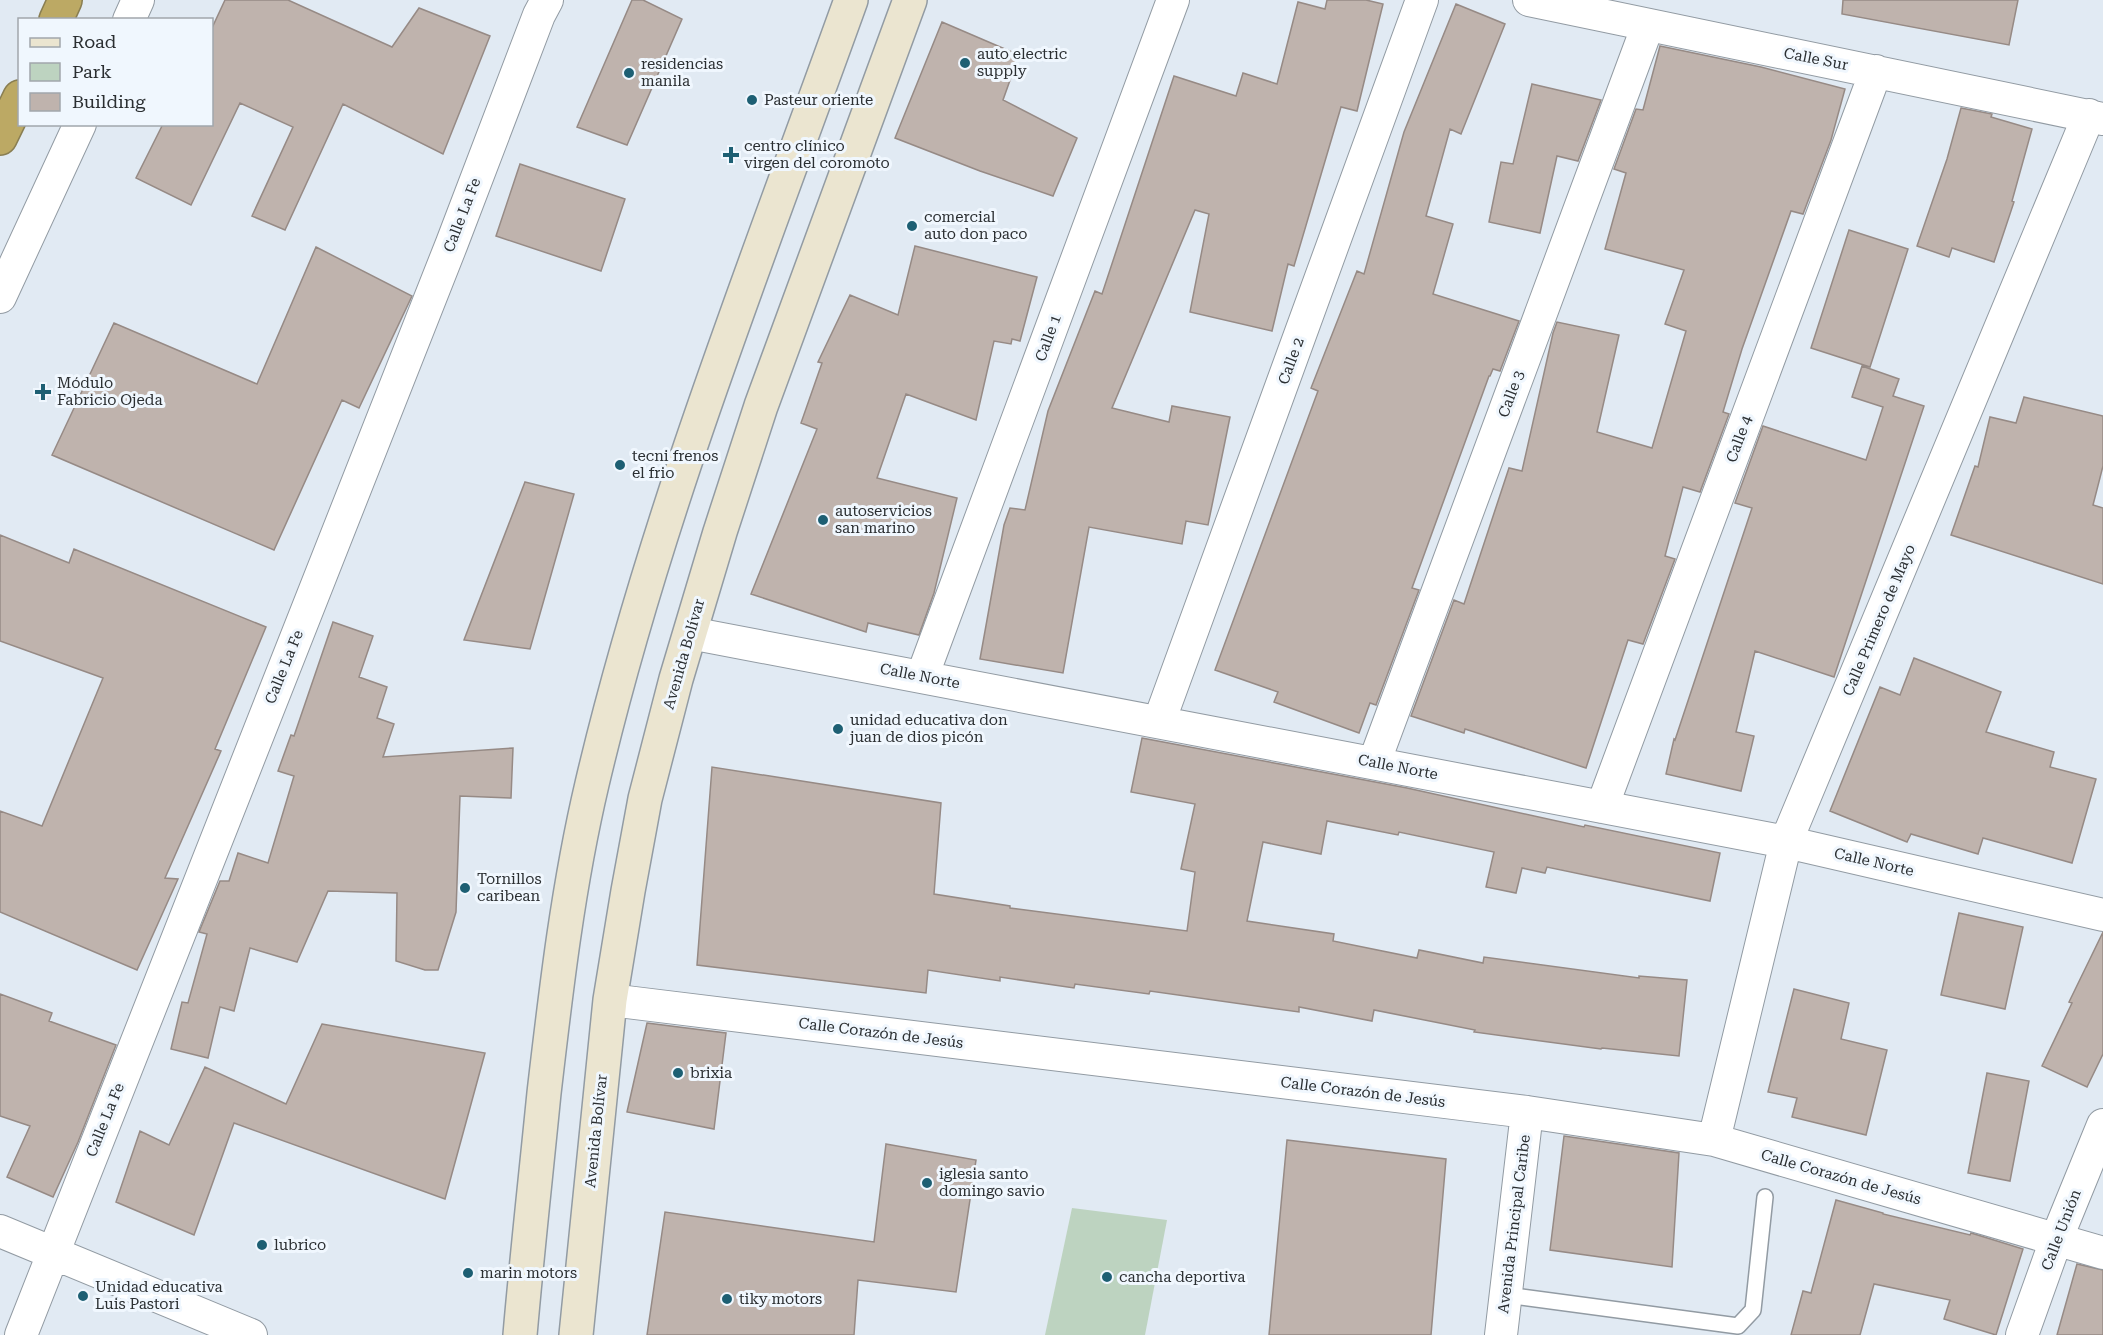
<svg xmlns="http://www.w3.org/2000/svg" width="2103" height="1335" font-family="'Roboto Serif',serif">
<rect width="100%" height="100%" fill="#e1eaf3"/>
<!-- green -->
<path fill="#bdd3c0" d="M1072,1208L1167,1220L1145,1335H1045Z"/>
<!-- building -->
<path fill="#bfb3ad" stroke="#968a85" stroke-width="1.5" d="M225,0H288L392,47L419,8L490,36L443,154L343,104L285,230L252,216L293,127L240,103L191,205L136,178L163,124H212V28Z
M632,0H643L682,19L627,145L577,127Z
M1327,0H1366L1383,4L1357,111L1341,107L1294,266L1288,264L1272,331L1190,312L1209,214L1195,210L1112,408L1169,422L1172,406L1230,417L1208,525L1186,521L1182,544L1089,527L1063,673L980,659L1004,525L1010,508L1025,510L1048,411L1095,291L1102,294L1174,76L1236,96L1243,73L1277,84L1298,2L1325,9Z
M1843,0H2018L2009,45L1842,14Z
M1456,4L1505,24L1461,134L1450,129L1426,216L1453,224L1433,294L1519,321L1500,371L1493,369L1490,376H1489L1412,588L1419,590L1376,705L1370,703L1359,733L1274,702L1278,692L1215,670L1318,391L1311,388L1357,271L1364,274L1404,132Z
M942,22L1019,55L1003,100L1077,138L1053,196L980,171L895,138Z
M1660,46L1761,67L1845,89L1831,140L1803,214L1791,211L1742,349L1723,412L1729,414L1700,492L1683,487L1665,556L1675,559L1643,644L1628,640L1586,768L1465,729L1464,733L1411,716L1454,600L1464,604L1509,468L1522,471L1553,333L1557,322L1619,335L1597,432L1652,448L1686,331L1665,324L1684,270L1605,249L1626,173L1614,169L1636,109L1643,110Z
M1532,84L1601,100L1578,161L1557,156L1540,233L1489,222L1501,162L1513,164Z
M1961,108L1992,114L1991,117L2032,129L2012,201L2014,202L1994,262L1952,248L1949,257L1917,246L1947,159Z
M520,164L625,199L601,271L496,236Z
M1849,230L1908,249L1870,367L1811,348Z
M915,246L1037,277L1020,341L1012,339L1011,344L994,341L976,420L906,394L877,478L957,498L934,593L919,635L868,623L866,632L751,594L817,429L801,423L822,363L818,362L850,295L898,315Z
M316,247L412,296L359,408L342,400L274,550L52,455L114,323L257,384Z
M1862,366L1899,379L1893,396L1924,406L1834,677L1755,651L1736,732L1754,736L1741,791L1666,774L1674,739L1675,740L1752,508L1735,503L1763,426L1866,460L1883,407L1852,397Z
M2024,397L2103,416V466L2093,505L2103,508V584L1951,535L1975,466L1978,467L1990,417L2016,423Z
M525,482L574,494L530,649L464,640Z
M0,535L69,563L74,549L266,627L215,749L221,751L165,878L178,879L137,970L0,912V811L42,826L103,678L0,641Z
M333,622L373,636L359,677L387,687L377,718L394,724L383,757L513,748L511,798L460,796L456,912L438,970H425L396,961L397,893L328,891L297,962L250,948L234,1011L220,1007L208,1058L171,1049L182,1002L188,1003L207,934L199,932L220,881H229L238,853L268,863L294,776L278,771L291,735L294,736Z
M1914,658L2001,692L1986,732L2054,752L2050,767L2096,779L2072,863L1983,838L1978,854L1911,834L1907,842L1830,811L1880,687L1900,695Z
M1142,738L1407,788L1584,827L1585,825L1720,853L1710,901L1547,867L1545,873L1522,868L1516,893L1486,887L1494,852L1399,832L1398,835L1327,821L1321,854L1263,842L1247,921L1334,934L1333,941L1417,958L1419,950L1483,963L1484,957L1639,978V976L1687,980L1679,1056L1602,1048L1601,1049L1474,1032L1475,1030L1374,1010L1372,1021L1299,1007V1012L1150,991L1149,994L1075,984L1074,988L1000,977V981L928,970L926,993L697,965L712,767L941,803L934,894L1010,906V908L1187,931L1195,872L1181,869L1195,804L1131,792Z
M1959,913L2023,927L2005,1009L1941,995Z
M2103,932V1054L2087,1087L2042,1066L2072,1003L2069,1002Z
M1794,989L1849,1003L1841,1039L1887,1050L1866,1135L1792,1117L1797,1098L1768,1092Z
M0,994L52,1013L49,1021L116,1045L78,1142L53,1197L7,1177L30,1126L0,1116Z
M647,1023L726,1033L714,1129L627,1112Z
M322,1024L485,1053L445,1199L234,1123L194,1235L116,1202L140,1131L169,1145L205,1067L286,1104Z
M1987,1073L2029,1081L2010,1181L1968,1173Z
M1564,1136L1679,1153L1672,1267L1550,1250Z
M1287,1140L1446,1159L1431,1335H1269Z
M886,1144L976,1160L956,1292L858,1280L854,1335H647L665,1212L874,1242Z
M1836,1200L1883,1213V1214L1970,1235L1971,1233L2023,1249L1996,1335L1944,1319L1950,1300L1874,1284L1860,1335H1791L1803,1291L1811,1293Z
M2077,1264L2103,1270V1335H2057Z"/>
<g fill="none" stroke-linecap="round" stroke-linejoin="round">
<!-- lane casing -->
<g stroke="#929ba3" stroke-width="18">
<path id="lane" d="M1506,1295L1738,1326L1753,1310L1765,1197"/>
</g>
<!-- street casing -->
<g stroke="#929ba3" stroke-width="34">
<path id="street" d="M1529,0L2103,119
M129,20L138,0
M0,297L80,124
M690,633L1786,842L2103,915
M922,677L1173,0
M1159,722L1422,0
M1374,763L1648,25
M1602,807L1876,71
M610,1000L1527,1112L1714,1140L2103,1253
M1714,1140L1786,842L2089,115
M0,1231L251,1335
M21,1335L452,243L539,15L547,0
M1501,1335L1527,1112
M2022,1335L2056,1240L2103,1125"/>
</g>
<!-- secondary casing -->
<g stroke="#929ba3" stroke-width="36">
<path id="secondary" d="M520,1335C527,1254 536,1174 544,1093C556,990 568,886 592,784C655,516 758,259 851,0
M576,1335L610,1000L628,891L645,799L676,679L720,532L761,406L910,0"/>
</g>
<!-- highway casing -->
<g stroke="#897e52" stroke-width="36">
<path id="highway" d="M56,20L65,0
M0,138L20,97"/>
</g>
<!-- lane -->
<use href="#lane" stroke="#fff" stroke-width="15"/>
<!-- street -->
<use href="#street" stroke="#fff" stroke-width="32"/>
<!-- secondary -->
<use href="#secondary" stroke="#ebe5d0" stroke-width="33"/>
<!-- highway -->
<use href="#highway" stroke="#bca964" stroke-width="33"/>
</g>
<!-- markers -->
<g fill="#1d5f73" stroke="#f0f7fe" stroke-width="2">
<circle cx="965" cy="63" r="6"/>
<circle cx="629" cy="73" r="6"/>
<circle cx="752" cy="100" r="6"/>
<path d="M728 146h6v6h6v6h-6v6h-6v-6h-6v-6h6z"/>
<circle cx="912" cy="226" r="6"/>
<path d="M40 383h6v6h6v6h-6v6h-6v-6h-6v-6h6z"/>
<circle cx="620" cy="465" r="6"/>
<circle cx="823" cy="520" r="6"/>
<circle cx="838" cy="729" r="6"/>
<circle cx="465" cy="888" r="6"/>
<circle cx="678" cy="1073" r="6"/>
<circle cx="927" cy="1183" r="6"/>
<circle cx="262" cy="1245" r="6"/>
<circle cx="468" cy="1273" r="6"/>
<circle cx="1107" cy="1277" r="6"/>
<circle cx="83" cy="1296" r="6"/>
<circle cx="727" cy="1299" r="6"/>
</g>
<g text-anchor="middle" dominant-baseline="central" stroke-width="6" stroke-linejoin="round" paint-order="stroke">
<!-- poi labels -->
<g font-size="15" fill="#2b2f32" stroke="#f0f7fe" text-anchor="start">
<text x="977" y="54">auto electric<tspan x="977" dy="17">supply</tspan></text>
<text x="641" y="64">residencias<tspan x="641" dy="17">manila</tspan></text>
<text x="764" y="100">Pasteur oriente</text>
<text x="744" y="146">centro clínico<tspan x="744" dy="17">virgen del coromoto</tspan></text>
<text x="924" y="217">comercial<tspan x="924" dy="17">auto don paco</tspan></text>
<text x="57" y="383">Módulo<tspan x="57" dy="17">Fabricio Ojeda</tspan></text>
<text x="632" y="456">tecni frenos<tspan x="632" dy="17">el frio</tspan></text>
<text x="835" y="511">autoservicios<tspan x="835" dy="17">san marino</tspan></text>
<text x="850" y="720">unidad educativa don<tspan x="850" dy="17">juan de dios picón</tspan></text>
<text x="477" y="879">Tornillos<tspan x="477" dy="17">caribean</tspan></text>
<text x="690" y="1073">brixia</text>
<text x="939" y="1174">iglesia santo<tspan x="939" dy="17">domingo savio</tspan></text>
<text x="274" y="1245">lubrico</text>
<text x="480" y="1273">marin motors</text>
<text x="1119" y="1277">cancha deportiva</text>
<text x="95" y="1287">Unidad educativa<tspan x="95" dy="17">Luis Pastori</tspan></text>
<text x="739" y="1299">tiky motors</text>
</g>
<!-- street labels -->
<g font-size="15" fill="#2b2f32" stroke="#f0f7fe">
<text transform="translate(1816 59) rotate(11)">Calle Sur</text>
<text transform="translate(462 215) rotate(-69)">Calle La Fe</text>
<text transform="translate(1048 338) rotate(-70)">Calle 1</text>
<text transform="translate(1291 361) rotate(-70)">Calle 2</text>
<text transform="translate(1511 394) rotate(-70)">Calle 3</text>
<text transform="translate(1739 439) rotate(-70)">Calle 4</text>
<text transform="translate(1879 620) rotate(-67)">Calle Primero de Mayo</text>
<text transform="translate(684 654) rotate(-74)">Avenida Bolívar</text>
<text transform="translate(284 667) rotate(-68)">Calle La Fe</text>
<text transform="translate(920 676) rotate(11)">Calle Norte</text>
<text transform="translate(1398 767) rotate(11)">Calle Norte</text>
<text transform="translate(1874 862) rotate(13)">Calle Norte</text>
<text transform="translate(881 1033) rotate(7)">Calle Corazón de Jesús</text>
<text transform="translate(1363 1092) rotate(7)">Calle Corazón de Jesús</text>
<text transform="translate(105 1120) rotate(-68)">Calle La Fe</text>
<text transform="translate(596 1131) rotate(-84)">Avenida Bolívar</text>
<text transform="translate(1841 1177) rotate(16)">Calle Corazón de Jesús</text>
<text transform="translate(1514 1224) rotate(-83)">Avenida Principal Caribe</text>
<text transform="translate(2061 1230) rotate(-69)">Calle Unión</text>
</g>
</g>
<!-- legend -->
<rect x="18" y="18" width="195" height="108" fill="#f0f7fe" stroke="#a1a7ac" stroke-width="1.5"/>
<rect x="30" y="38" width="30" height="9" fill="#ebe5d0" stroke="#a1a7ac" stroke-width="1.5"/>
<text x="72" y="48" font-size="18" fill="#2b2f32">Road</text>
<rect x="30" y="63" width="30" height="18" fill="#bdd3c0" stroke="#a1a7ac" stroke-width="1.5"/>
<text x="72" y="78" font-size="18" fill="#2b2f32">Park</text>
<rect x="30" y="93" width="30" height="18" fill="#bfb3ad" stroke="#a1a7ac" stroke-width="1.5"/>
<text x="72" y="108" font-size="18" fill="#2b2f32">Building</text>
</svg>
